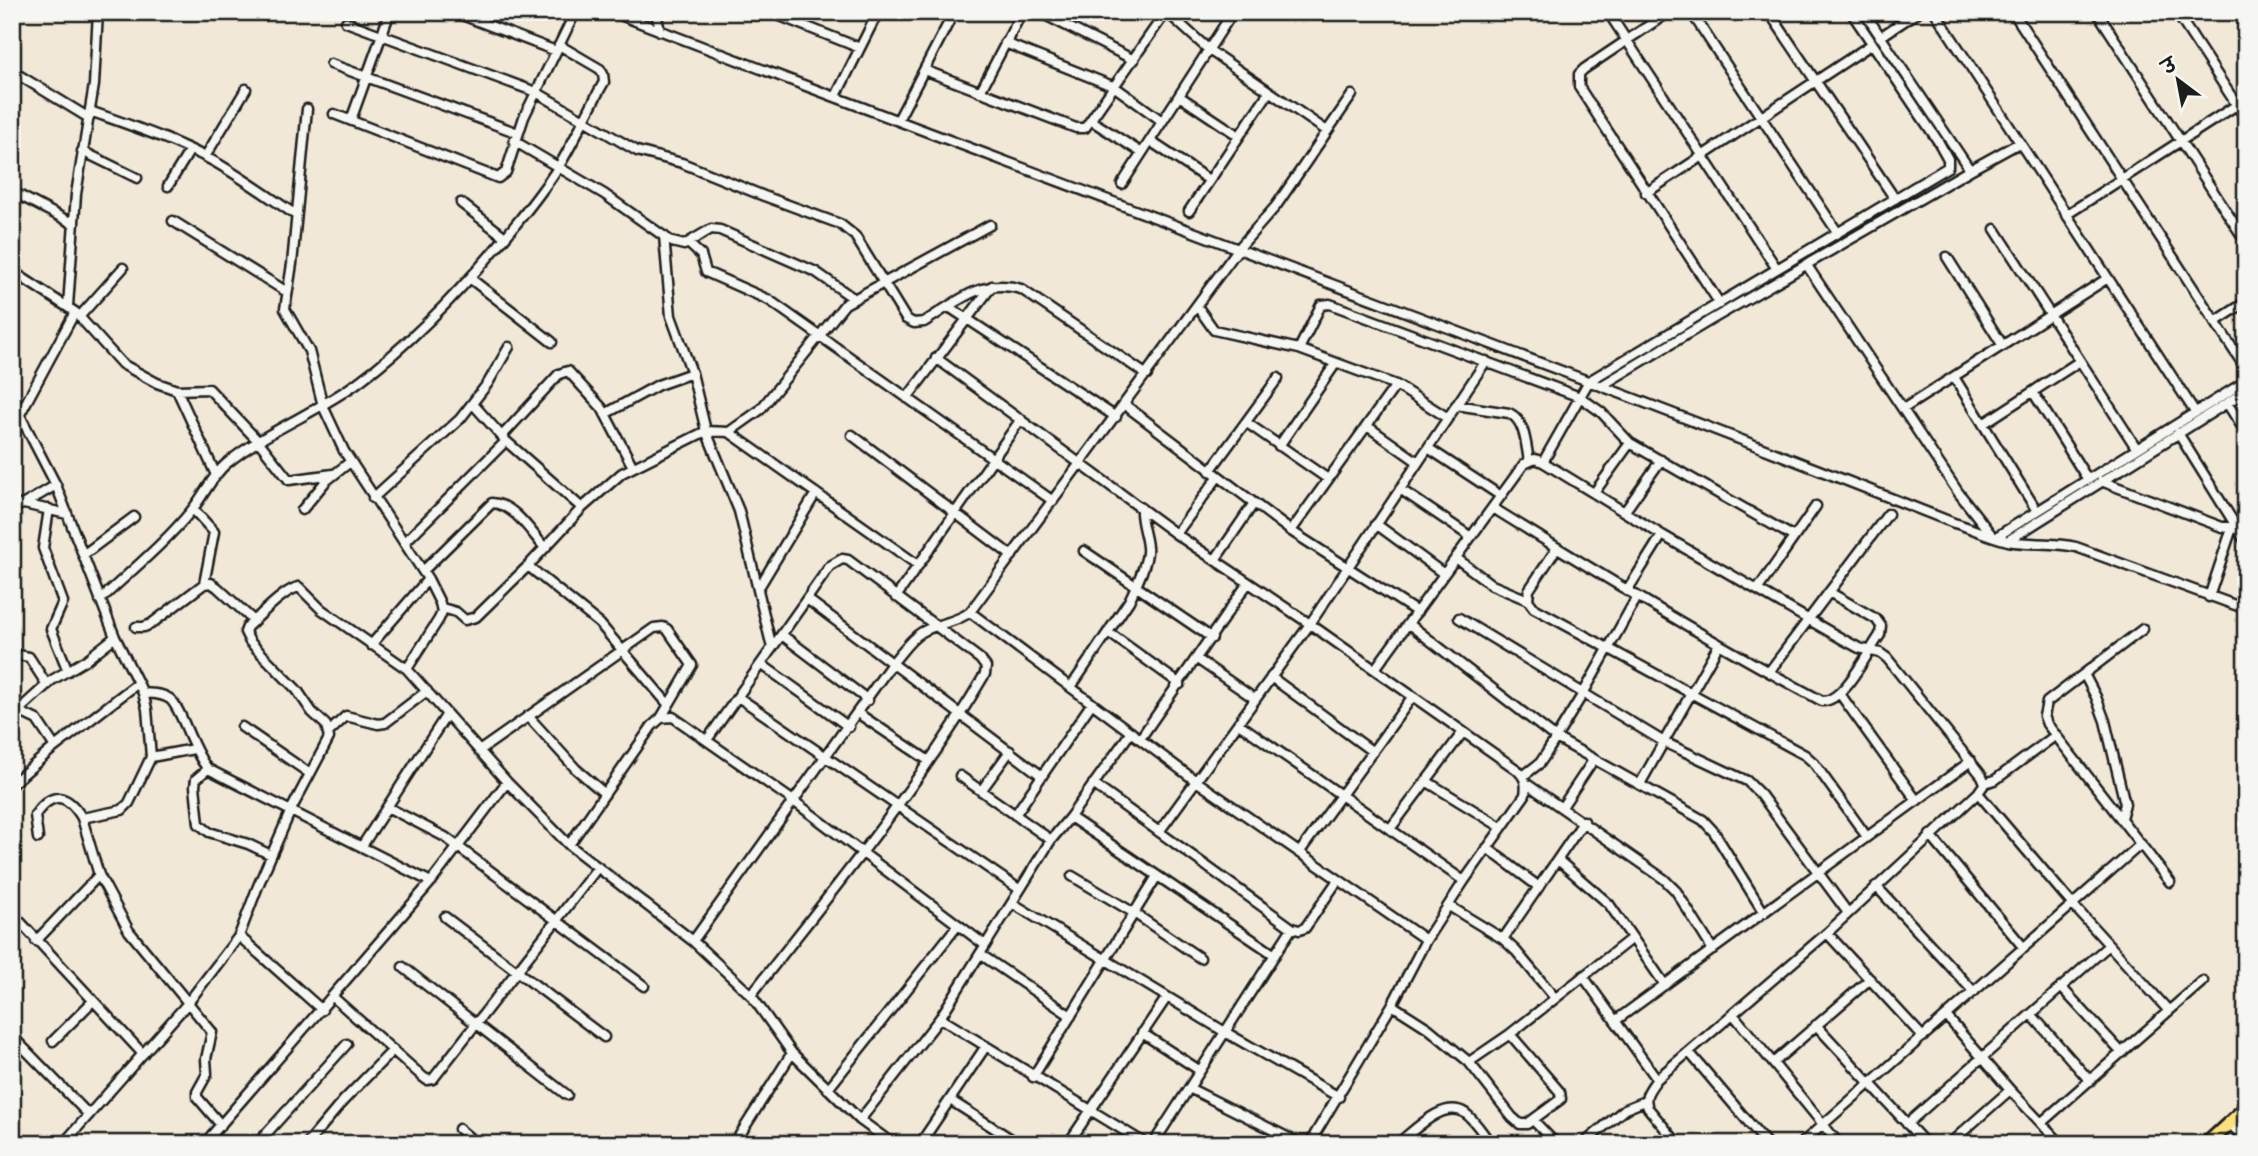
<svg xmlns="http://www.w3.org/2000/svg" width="2258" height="1156" font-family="'Patrick Hand','Playpen Sans Deva',sans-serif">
<rect width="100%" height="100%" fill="#f2e8d8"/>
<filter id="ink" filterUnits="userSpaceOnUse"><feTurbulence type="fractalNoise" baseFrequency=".0143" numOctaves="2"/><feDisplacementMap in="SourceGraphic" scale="14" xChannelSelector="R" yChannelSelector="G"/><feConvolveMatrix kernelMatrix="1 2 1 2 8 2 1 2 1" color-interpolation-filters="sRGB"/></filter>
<g filter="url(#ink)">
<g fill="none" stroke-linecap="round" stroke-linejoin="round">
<!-- minor casing -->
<g stroke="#1c1c1c" stroke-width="13">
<path id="minor" d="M454,12L556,51
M612,12C1059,184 1509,347 1954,523C1972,528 1990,537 2008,541C2031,545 2053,542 2076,547L2246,609
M656,12L660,31
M770,12L860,48
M1039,12L1134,60
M1167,12L1209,50L1327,131
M1608,12L1777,269
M1669,12L1584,69L1579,74V87L1720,304
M1691,12L1838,233
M1769,12L1895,199
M1935,12L2195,412
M2013,12L2246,369
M2097,12L2246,242
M2176,12L2246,119
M346,22L536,92L637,151L682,163L764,196L840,224L855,236L906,319L914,323L924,322C955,303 983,277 1021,289L1147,375
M1880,37L1918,12
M1005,43L1115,87L1162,121
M331,64L518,133
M924,70L1076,128H1085L1166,12
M12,71L89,118
M980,92L1022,12
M836,96L878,12
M1179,96L1239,136
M307,109L292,264L285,309L309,351L323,406L344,451L428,579L440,603L442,612L439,619L407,669
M90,111C132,126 175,140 215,162C243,178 269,197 296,215
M334,114L498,178L506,172L524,117L572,19
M351,120L390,12
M898,120L954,12
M1092,121L1142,153
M514,141L604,194L672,242L684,245L711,229L720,230L816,272L853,298
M1150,141L1209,180
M82,151L137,178
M205,157L246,89
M1970,170L2019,143
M1122,184L1231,15
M168,186L190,150
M15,193L74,224
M1646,193L1872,44
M461,203L505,237
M1189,211L1269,92
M2066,215L2246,99
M173,221L287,292
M1995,229L2137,449
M664,236L671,316L692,373L706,431L739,511L772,648
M688,243L701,255L706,272L769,300L1053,501
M1947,257L2003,346
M1806,264L1958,492L1990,533
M12,271L75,312L122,364L157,383L177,390L209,389L259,442L289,480L333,474
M471,279L552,342
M68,306L76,194L94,85L98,12
M1197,306L1214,330L1299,349L1396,385L1448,418
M949,307L1116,417
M80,316L123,268
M2215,322L2246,302
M1299,349L1321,305L1330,304L1580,397L1601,412L1630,443L1794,537
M936,358L1176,534L1310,624L1516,769C1525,777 1527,782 1525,795L1464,881L1426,940L1392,1005L1309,1144
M1954,377L2037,511
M1601,386L1709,321L1970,170L1864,12
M177,390L216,475
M2033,392L2088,480
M907,398L992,286
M12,400L56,485L115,637L143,693L147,709L151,757L129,803L122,810L82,818
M2227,403L2246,433
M473,404L506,441L582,508
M1125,405L1291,531L1417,612
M1456,405L1509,413C1525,420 1526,445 1529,461
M1903,409L2108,278
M20,414L75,312
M605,414L658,385L692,373
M1247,423L1328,479
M1983,424L2080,361
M1367,426L1418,462
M729,432L760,410L845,304L990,225
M2178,433L2246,542
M852,435L1012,556
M502,436L559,374L568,371L602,408L633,467
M1279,446L1336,363
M1428,448L1501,496
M1543,462L1589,381L1948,167V159L1938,141L1851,12
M1210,471L1278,378
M2101,481L2222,527H2236
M1400,489L1471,537
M1594,493L1630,443
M373,498L460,419L488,383L509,347
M24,504L67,514
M12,507L24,504L56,485
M1493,508C1601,575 1709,641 1822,701C1844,702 1867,653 1880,635L1881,626L1876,619L1829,592
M49,509L43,548L63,602L51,629L68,671
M193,509L214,532L204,584
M302,510L326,481L350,462
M1625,511L1661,460
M1376,524L1444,574
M1291,531L1396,385
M1176,534L1218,477
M1996,537L2246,381
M2009,540L2246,391
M404,543L506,441
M1557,548L1529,590L1528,600L1534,608L1805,755L1814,763L1867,837
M1084,551L1212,638
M83,555L134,517
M1456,558L1492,585L1528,600
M1215,560L1254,503
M528,566L600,624L668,704
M423,571L492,503C514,504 531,532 545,548
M758,589L816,493
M1758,589L1816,506
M1627,591L1662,535
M896,597L1021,419
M2209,597L2232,528
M807,599L1042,776
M100,600C131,571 165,543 191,511C204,496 211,477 226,464C267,430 319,412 361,380C416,339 464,287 508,234C525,213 544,190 559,166C575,140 588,110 604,82L603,74L600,69L559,45
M442,608L456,612L465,620L476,617L528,566L582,508L622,473L706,431L729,432L918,565
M970,612L1196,781L1426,940
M1459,618L1664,742L1747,781L1761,795L1848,913
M1409,624L1556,738L1703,820L1714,832L1764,913
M136,627H144L151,624L204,584L211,583L217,587L254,621
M2143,629L2047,702L2044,716L2047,724L2170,882
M1108,632L1180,684
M782,635L868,700
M371,645L428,579
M12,654L29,657L47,685
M1197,659L1255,699
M761,664L849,727
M1375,669L1524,464L1535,459L1543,462L1662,535L1844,640L1859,648L1880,653L1887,658L1982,776L1985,783L1978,793L1827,933L1657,1079C1650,1089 1643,1096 1648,1108L1678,1144
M1769,672L1888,514
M2084,674L2096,697L2105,721L2125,804L2121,818
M1271,677L1373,752
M1071,687L1129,601C1135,588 1149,561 1147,547C1146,534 1140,522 1141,508
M143,693C152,694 162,693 170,699C182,709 192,751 208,769L431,882
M1840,694L1917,801
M738,697L1019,889
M12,708L37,720L55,747
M18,711L52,680L86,660L115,637
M859,714L929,761
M528,716L576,769L605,794
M1238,723L1464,881
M242,727L309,773
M329,732L346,716L378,724L385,723L427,691
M1140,739L1248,583
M707,740L830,566L842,559L848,560L980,659L986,667L985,674C918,788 832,891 751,995
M479,751L654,628L663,627L667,629L692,665L661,718
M151,757L194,749
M208,769L196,779L195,786L199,824L209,832L248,844L271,855
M960,776L1051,840
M1523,776L1540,763L1546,754L1584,692L1637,597
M1426,781L1501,827
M1985,783L1995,780L2056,735
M12,784L51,750L138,683
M1093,784L1292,928L1299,930L1305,928L1338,880
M1527,784L1664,879L1676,891L1713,950
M1640,784L1719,644
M981,791L1010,751
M1978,793L2072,904L2169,1011
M387,807L445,837L644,986
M1562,807L1594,759
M1015,815L1092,703
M1070,817L1275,955
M1390,829L1463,732
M1159,832L1310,624L1486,361
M1930,835L2024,948
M38,838L35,815C52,791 67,793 82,818L99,875L129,931L212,1032L206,1059L207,1074L197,1092V1097L221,1125
M569,845L652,726L661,718L673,717L795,802L985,945
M362,846L447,714
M1487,848L1539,887
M1299,853L1413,696
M1558,860L1609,904L1665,985
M1072,876L1134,913L1200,958
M1876,886L1974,992
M1012,903L1225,1032L1339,1097
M1449,906L1503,939L1516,951L1555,998
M12,913L143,1054
M445,917L604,1037
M1827,933L1923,1037
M239,936L322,1010
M1503,939L1584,821
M36,941L99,875
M693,941L893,662C902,652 910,639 922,632C937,623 956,623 970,612L1239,248L1276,206L1352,95
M980,954L1071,1016
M403,967L567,1095
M1583,976L1657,1079
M2061,987L2122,1053
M333,997L423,1077L427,1080L433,1079L598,867
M1392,1005L1428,1028L1469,1062L1512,1117L1520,1124H1527L1561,1099L1560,1092L1510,1034
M1733,1014L1839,1144
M2031,1014L2090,1081
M1947,1017L2010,1090L2061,1144
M940,1018L1146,1144
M1615,1021L1971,761
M1816,1025L1926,1144
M1142,1033L1199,1070
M12,1036L89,1115
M53,1041L93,1001
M1689,1052L1767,1144
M1469,1062L1510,1034L1632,938
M1773,1063L1870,979
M1033,1077L1157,876
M1189,1088L1301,1144
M828,1089L958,925
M950,1100L1019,1144
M860,1120L940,1018L1051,840L1070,817L1131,732
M1533,1120L1556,1144
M2041,1123L2203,981
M2229,1123L2246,1140
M1907,1124L2109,945
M459,1129L477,1144
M12,1132L24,1144
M63,1144L187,1004L239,936L258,886L291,810L329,738L326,725L312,712L297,690L250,642L245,632L247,627C260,616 283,590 299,587L321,609L407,669L507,782L569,845L693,941L751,995L792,1053L860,1120L893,1144
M204,1144L431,882L507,782
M257,1144L347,1044
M307,1144L344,1100L393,1050
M734,1144L792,1053
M920,1144L986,1046
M1068,1144L1167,997
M1153,1144L1292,928
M1397,1144C1414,1131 1443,1099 1465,1113C1475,1120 1483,1134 1491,1144
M1583,1144L1625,1109L1645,1101
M1801,1144L2141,844
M1949,1144L2010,1090"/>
</g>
<!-- primary casing -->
<g stroke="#1c1c1c" stroke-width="18">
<path id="primary" d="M2207,1144L2246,1108"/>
</g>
<!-- minor -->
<use href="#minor" stroke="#f6f6f2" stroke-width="8"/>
<!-- primary -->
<use href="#primary" stroke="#fbe080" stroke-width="12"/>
</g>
</g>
<!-- margin -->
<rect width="2258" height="1156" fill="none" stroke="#f6f6f2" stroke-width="42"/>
<rect x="21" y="21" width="2216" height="1114" fill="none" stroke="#1c1c1c" stroke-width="2.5" filter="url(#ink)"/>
<!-- north arrow -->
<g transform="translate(2178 80) rotate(328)" stroke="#f6f6f2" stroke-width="5" paint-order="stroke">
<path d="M0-5L12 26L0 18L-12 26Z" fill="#1c1c1c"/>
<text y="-10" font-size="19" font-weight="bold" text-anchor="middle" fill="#1c1c1c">उ</text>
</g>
</svg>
